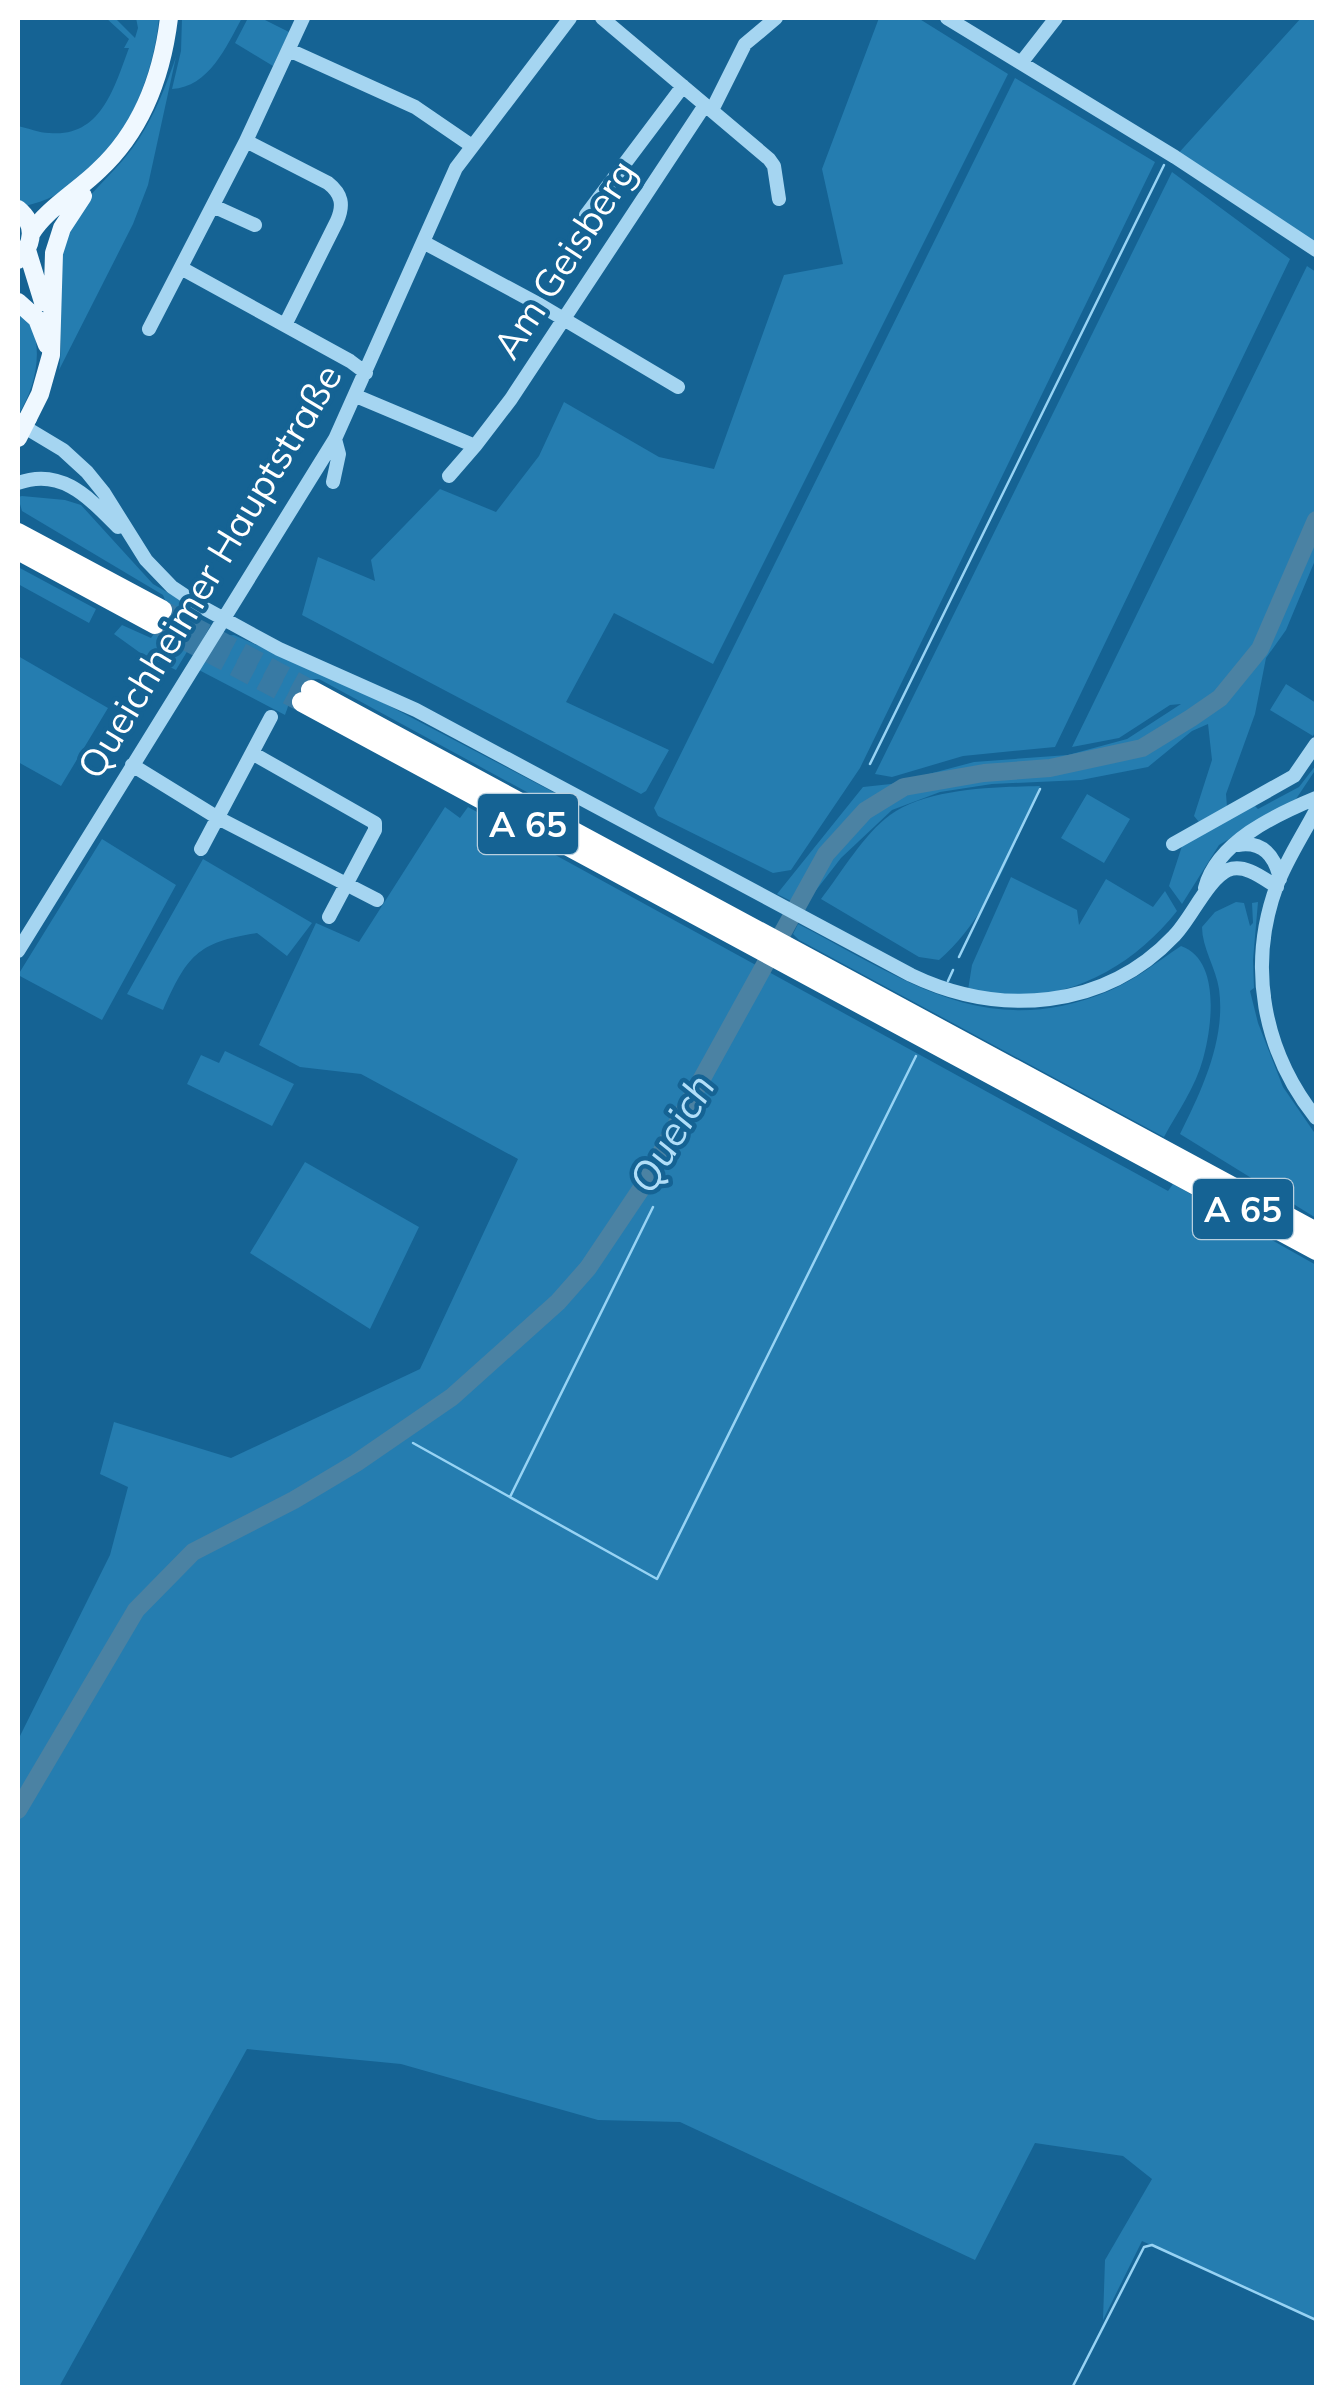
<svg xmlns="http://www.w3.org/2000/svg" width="1334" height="2405" font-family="Mulish,sans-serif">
<rect width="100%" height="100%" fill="#156394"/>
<!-- green -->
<path fill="#257db0" d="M106,18H115L135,38L138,28L136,18H159C152,93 108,188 25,206L18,202V126C28,128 39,133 49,133C101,138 114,88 129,48H124L129,39Z
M182,18H242C226,47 209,87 172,89L181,51Z
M248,18H261L289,32L273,66L235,43Z
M879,18H918L1008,74L713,664L614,613L566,702L669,750L646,791L641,794L302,615L318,557L375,581L371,560L440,489L496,512L539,456L564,402L659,457L714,469L784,275L843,264L822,169Z
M1301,18H1316V250L1175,157Z
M176,57L148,185L133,224L59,370C66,321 47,272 70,225C82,200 105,181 123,160C149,130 163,94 176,57Z
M1015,78L1155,162L860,768L791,870L773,873L658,816L654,808Z
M1172,172L1290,259L1055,747L963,756L892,777L875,774Z
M1307,266L1316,272V558L1286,630L1266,658L1255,714L1226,794L1227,807L1199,822L1194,816L1212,760L1208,724L1192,731L1148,767L1081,780L992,784L940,792L892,810L841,858L803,907L777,894L863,787L891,784L974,762L1068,755L1127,739L1181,704L1170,705L1119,738L1072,747Z
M18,306C47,333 39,383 18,415Z
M22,496L65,500L81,505L153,584L191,606L201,616L197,625V635L176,670L139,652L114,634L122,625L151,638L170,612L163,595L22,511L18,497Z
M18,567L96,609L89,623L18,584Z
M234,635L359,690L576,804L569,815L319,679C280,680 297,688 285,715L197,669L220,636Z
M18,656L108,708L61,786L18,762Z
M1286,684L1316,703V730L1313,736L1270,710Z
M1316,765V769L1296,799L1219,845L1182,904L1169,886L1183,843L1253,804L1258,809L1299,787Z
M1040,786C1013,846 990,916 939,960L919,957L821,899C842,872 863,835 890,815C927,788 996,787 1040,786Z
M1087,794L1130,819L1104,863L1061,838Z
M445,807L460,818L468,807L1168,1191L1173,1184L1316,1265V2319L1142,2241L1103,2320L1105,2260L1152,2179L1123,2156L1035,2143L975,2260L680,2122L598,2120L401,2064L247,2049L59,2387H18V1740L110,1555L128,1487L100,1474L114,1422L231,1458L420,1369L518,1159L361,1074L300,1067L259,1045L316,923L359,942Z
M102,839L176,885L102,1020L18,975Z
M203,859L312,923L287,956L257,933C197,942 187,956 163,1010L127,994Z
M1011,877L1077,910L1079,925L1106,879L1153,907L1165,891L1177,911C1137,961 1081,996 1015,996C1000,996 983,992 968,990L972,965Z
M1236,902L1244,903L1250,926L1253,923L1252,903L1258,902L1253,960L1254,988L1250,991L1258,1023L1283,1087L1316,1135V1218L1180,1134C1202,1090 1226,1039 1219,989C1216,968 1202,948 1202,927L1215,912Z
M798,924C905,979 985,1043 1109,991C1135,980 1157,962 1181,946C1221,960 1212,1027 1203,1059C1196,1086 1177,1113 1164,1137L799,940L793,934Z
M225,1051L294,1084L272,1126L187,1084L201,1055L219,1063Z
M305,1162L419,1227L370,1329L250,1253Z"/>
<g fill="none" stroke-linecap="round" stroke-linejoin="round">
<!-- stream -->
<path stroke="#97d3f4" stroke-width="2.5" d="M870,764L1164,165
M959,957L1040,789
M948,981L953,970
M397,1435L399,1436
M413,1443L657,1579L916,1056
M510,1497L653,1207
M1072,2388L1144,2247L1152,2245L1316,2320"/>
<!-- river -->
<path stroke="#4b82a3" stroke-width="18" d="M18,1810L136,1610L193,1552L294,1500L356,1463L452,1397L558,1302L588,1268L641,1189L826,854L865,811L904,787L984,773L1050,768L1142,748L1191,718L1220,698L1260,649L1316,520"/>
<!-- highway-tunnel -->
<path stroke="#387aa4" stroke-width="20" stroke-dasharray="20 10" stroke-linecap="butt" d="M162,610L311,690
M155,624L302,702"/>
<!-- minor -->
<path stroke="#a5d5f1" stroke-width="14" d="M602,18L769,159L774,166L779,199
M947,18L1175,157L1316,250
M289,50L415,107L472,146
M1021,63L1056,18
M712,110L745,44L776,18
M246,141L328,183C342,194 344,205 337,221L285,325
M213,206L255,225
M586,215L683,86
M423,242L540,305L678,387
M181,268L350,361L366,373
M149,329L246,141L303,18
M356,396L475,446L511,399L705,105
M18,423L63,450L87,472L104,493L146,560L172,587L202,607L279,649L416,710L911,975C999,1017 1104,1010 1174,936C1191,919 1207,880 1228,870C1244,863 1263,878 1277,887
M449,476L475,446
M333,482L339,454L335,439
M18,483C62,467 89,498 118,527
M252,753L375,823V830L329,917
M132,765L218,818L377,900
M1316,810C1303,835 1287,859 1277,885C1247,966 1263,1051 1316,1118
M1173,844L1294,776L1316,744
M1238,845C1263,841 1275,856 1280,879
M201,849L271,717
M1205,888C1217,842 1275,815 1316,798
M18,951L335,439L456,168L570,18"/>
<!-- major -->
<path stroke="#eff8ff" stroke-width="18" d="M18,209C36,224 34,244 18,260
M31,234C45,210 79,190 99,170C142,130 162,75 169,18
M27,250L43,302
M18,302L37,319L47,345
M28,418L40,394L51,355L54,253L62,228L83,196"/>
<!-- highway -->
<path stroke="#fff" stroke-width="20" d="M18,533L162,610
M18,550L155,624
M311,690L1316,1232
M302,702L1316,1250"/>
<!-- major-bridge -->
<path stroke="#eff8ff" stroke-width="18" d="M18,438L28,418"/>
</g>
<g text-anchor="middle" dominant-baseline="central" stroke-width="9" stroke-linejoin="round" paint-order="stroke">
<!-- shield labels -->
<g fill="#156394" stroke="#b9d0df" stroke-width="2.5">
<rect x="478" y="794" width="100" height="60" rx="8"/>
<rect x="1193" y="1179" width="100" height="60" rx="8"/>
</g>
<g font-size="35" font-weight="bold" fill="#fff">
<text x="528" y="824">A 65</text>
<text x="1243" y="1209">A 65</text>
</g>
<!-- street labels -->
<g font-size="38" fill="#fff" stroke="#156394">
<text transform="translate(564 259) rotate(-57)">Am Geisberg</text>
<text transform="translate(209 571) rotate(-59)">Queichheimer Hauptstraße</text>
</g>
<!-- water labels -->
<g font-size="40" font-style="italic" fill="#b1def8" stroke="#156394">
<text transform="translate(671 1133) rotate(-60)">Queich</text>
</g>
</g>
<!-- border -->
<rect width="1334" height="2405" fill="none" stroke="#ffffff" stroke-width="40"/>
</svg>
